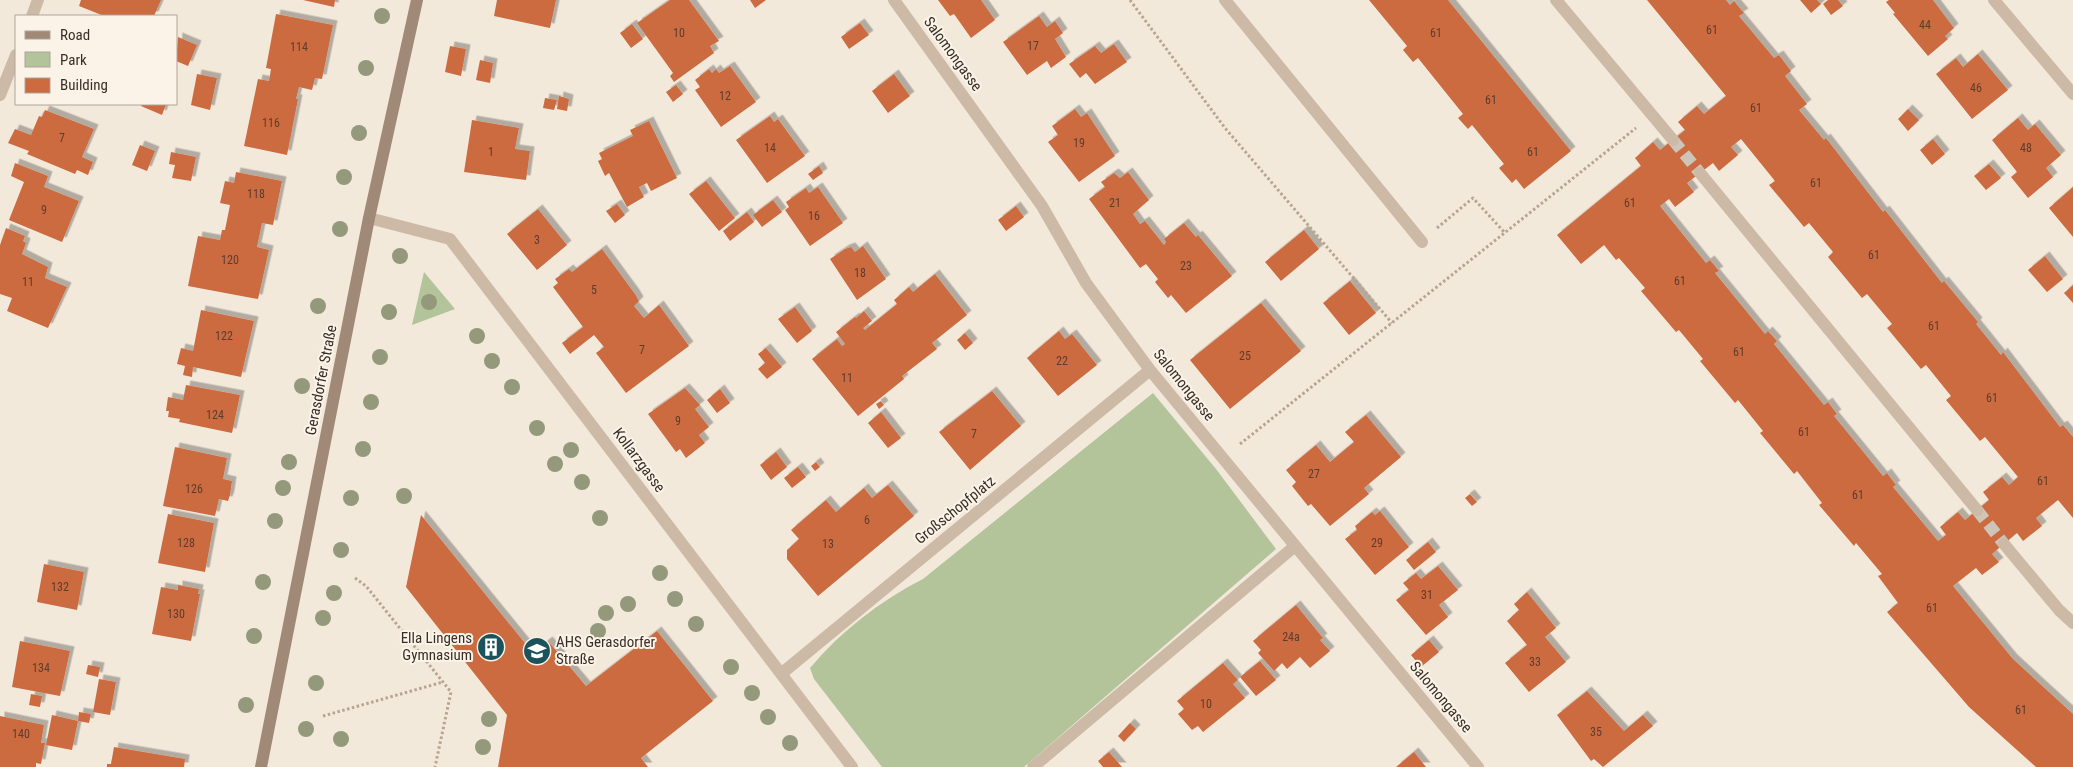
<svg xmlns="http://www.w3.org/2000/svg" width="2073" height="767" font-family="'Roboto Condensed',sans-serif">
<defs>
<filter id="shadow"><feDropShadow dx="4.5" dy="-4.5" stdDeviation="0" flood-color="#0004"/></filter>
</defs>
<rect width="100%" height="100%" fill="#f3e9db"/>
<!-- green -->
<path fill="#b3c39a" d="M424,272L455,309L412,325Z
M1153,393L1216,469L1276,549L1024,767H882L814,679L810,668C841,631 880,601 923,579Z"/>
<!-- building -->
<path fill="#cc6b40" fill-rule="evenodd" filter="url(#shadow)" d="M81,0H161L154,16H104L79,6Z
M303,0H335L334,7Z
M497,0H556L550,28L494,16Z
M670,0H689L719,41L710,46L714,53L674,82L670,76L673,73L637,23Z
M750,0H766L755,8Z
M938,0H981L995,20L971,38L954,14L950,16Z
M1369,0H1448L1571,151L1524,189L1516,179L1512,183L1499,168L1504,164L1472,125L1468,129L1458,118L1463,114L1418,58L1413,62L1403,50L1407,46Z
M1647,0H1726L1730,5L1734,1L1744,13L1739,16L1774,58L1779,55L1791,71L1785,76L1807,104L1799,110L1824,140L1826,138L1883,212L1885,210L1942,283L1944,281L1978,322L1976,324L2001,355L2003,352L2060,427L2063,425L2073,437V518L2058,500L2036,518L2042,526L2023,541L2017,533L1992,554L1999,562L1982,575L1976,568L1953,586L2013,659L2073,714V767H2036L1969,707L1887,612L1898,603L1878,576L1882,574L1856,543L1854,546L1819,505L1822,503L1797,471L1794,474L1760,433L1763,431L1738,400L1735,403L1700,361L1703,359L1679,330L1676,332L1641,291L1645,288L1619,258L1616,260L1604,245L1581,264L1557,235L1641,166L1635,158L1653,142L1660,150L1685,130L1678,122L1697,106L1704,114L1726,96ZM1741,139L1775,181L1769,185L1804,227L1809,223L1833,252L1828,257L1862,298L1867,294L1892,324L1887,328L1921,369L1926,365L1951,396L1946,400L1980,441L1985,437L2018,477L2009,485L2002,477L1983,492L1989,500L1965,520L1958,512L1940,527L1946,535L1938,541L1893,487L1896,485L1887,473L1883,476L1834,416L1837,414L1828,402L1824,405L1774,344L1777,341L1768,331L1765,334L1715,273L1719,271L1710,260L1706,263L1660,206L1669,199L1675,207L1694,192L1687,183L1713,163L1719,171L1738,155L1731,147Z
M1800,0H1817L1821,4L1811,13Z
M1828,0H1838L1843,6L1831,15L1823,4Z
M1889,0H1933L1954,28L1945,36L1948,39L1928,56L1893,14L1895,13L1886,2Z
M276,14L333,25L322,79L315,78L312,90L299,87L296,99H298L287,155L244,146L258,79L269,81L271,69L266,68Z
M1039,16L1047,27L1055,21L1063,33L1055,39L1066,57L1051,68L1047,61L1027,75L1003,42Z
M860,23L869,35L849,49L841,37Z
M632,24L643,39L631,48L620,33Z
M178,37L197,45L188,66L176,61Z
M1114,44L1127,62L1095,84L1086,73L1080,78L1069,64L1095,46L1101,53Z
M450,46L466,49L461,76L445,72Z
M1978,54L2008,90L1972,119L1936,74L1956,58L1963,67Z
M480,60L493,63L490,83L476,80Z
M730,66L756,102L721,127L695,90L700,87L695,80L709,69L712,73L716,69L719,73Z
M197,74L217,78L210,110L191,105Z
M894,74L910,96L888,113L872,91Z
M676,85L683,94L673,102L666,92Z
M559,96L569,99L567,111L557,109Z
M545,98L557,100L554,110L543,108Z
M142,104H166L162,115L141,106Z
M1075,109L1081,117L1087,113L1115,156L1079,182L1048,142L1058,135L1052,126Z
M1908,109L1919,120L1908,131L1898,119Z
M45,110L94,129L82,157L93,162L88,175L77,170L75,174L27,154L29,151L8,143L15,129L31,135L39,116L42,117Z
M770,116L774,122L778,119L805,156L767,183L736,140Z
M2018,118L2028,130L2035,124L2061,155L2046,168L2053,177L2028,198L2011,177L2017,172L1992,140Z
M472,120L519,128L515,149L530,151L526,180L464,172Z
M649,121L677,178L651,191L647,183L639,187L644,197L627,207L609,173L605,176L598,161L602,159L599,153L633,136L630,130Z
M1933,139L1945,154L1932,165L1920,150Z
M140,145L155,151L147,171L132,165Z
M171,152L196,157L191,181L172,178L175,165L169,164Z
M15,163L48,176L44,187L79,201L62,242L9,220L24,182L11,176Z
M1989,164L2001,178L1986,190L1974,176Z
M819,166L823,173L813,180L808,174Z
M236,172L282,181L273,225L262,223L257,247L269,250L258,299L188,286L198,236L220,240L222,230H225L230,205L220,203L225,181L234,183Z
M1128,172L1149,200L1133,214L1140,224L1145,221L1164,245L1166,242L1164,239L1184,223L1196,237L1198,235L1232,276L1186,313L1171,295L1168,298L1155,282L1158,279L1146,264L1140,268L1089,199L1105,187L1101,182L1114,173L1120,178Z
M706,181L735,218L719,231L689,194Z
M818,187L843,223L810,246L785,210L789,207L786,202L806,188L809,193Z
M2073,187V237L2049,208Z
M773,200L782,212L762,227L753,215Z
M617,204L625,215L615,223L606,211Z
M1016,206L1024,217L1006,231L998,220Z
M538,209L567,245L537,270L507,234Z
M747,212L754,222L730,241L723,231Z
M6,228L25,236L23,241L26,243L22,254L48,267L45,278L67,287L48,328L7,311L12,298L0,294V245Z
M1304,230L1319,249L1281,281L1265,262Z
M863,246L886,279L857,300L830,259L845,249L851,247L855,252Z
M602,249L635,294L639,301L634,306L644,318L659,305L689,346L626,393L596,353L604,347L594,335L570,354L562,343L583,327L553,287L558,283L555,279L569,269L572,272Z
M2045,256L2063,279L2047,292L2028,270Z
M935,274L967,315L932,343L937,349L902,376L904,379L858,416L812,359L837,339L842,346L845,344L836,332L855,317L856,318L864,311L872,321L863,328L865,330L897,304L894,300L909,287L913,292Z
M1350,281L1376,313L1349,335L1323,303Z
M2073,285V303L2064,293Z
M1261,303L1301,351L1230,409L1190,360Z
M795,307L812,331L797,343L778,319Z
M201,310L254,321L241,377L193,367L192,377L183,375L185,366L177,364L181,348L193,351Z
M1059,331L1065,339L1072,334L1097,365L1058,396L1027,358Z
M965,333L973,343L965,350L957,340Z
M766,348L782,367L767,379L758,369L765,363L758,354Z
M186,385L240,395L232,433L179,422L180,419L168,417L169,411H166L168,397L183,400Z
M685,388L700,405L695,409L709,427L699,435L705,443L686,458L680,449L676,452L648,414Z
M720,389L730,403L717,413L707,400Z
M992,391L1021,426L970,470L939,432Z
M881,401L884,405L879,409L876,404Z
M881,412L901,438L888,448L868,423Z
M1366,415L1401,457L1364,488L1369,494L1330,526L1311,504L1308,506L1292,486L1296,482L1286,470L1316,445L1330,462L1354,442L1345,432Z
M175,447L227,458L223,479L232,481L230,495L228,501L219,499L215,516L163,506Z
M776,452L787,467L771,480L760,465Z
M816,462L820,467L815,471L811,466Z
M798,467L806,477L792,488L784,478Z
M888,485L914,516L818,596L787,559V550L799,539L791,530L826,500L836,512L864,488L872,498Z
M1470,494L1477,502L1472,506L1465,498Z
M1380,511L1409,547L1375,575L1345,539L1357,530L1355,526L1372,512L1375,515Z
M168,514L214,523L205,572L158,563Z
M421,515L533,653L548,641L586,686L657,631L713,701L641,758L648,767H498L507,715L406,587Z
M1428,542L1436,552L1414,570L1406,560Z
M44,564L84,572L77,610L37,602Z
M1438,566L1458,590L1439,605L1448,617L1426,635L1396,600L1409,590L1403,583L1416,573L1421,579Z
M178,585L199,589L198,594H200L191,641L152,634L161,587L178,590Z
M1527,592L1556,628L1545,637L1566,662L1529,692L1505,663L1527,645L1507,621L1519,610L1514,604Z
M1296,605L1323,638L1320,640L1330,651L1310,668L1300,657L1287,669L1282,663L1274,671L1258,653L1261,650L1253,641Z
M1429,640L1439,652L1421,667L1411,655Z
M20,641L70,651L60,696L12,687Z
M1260,661L1276,680L1256,696L1240,677Z
M1223,663L1238,680L1233,684L1245,698L1203,732L1198,726L1192,730L1178,714L1184,709L1177,701Z
M88,665L100,667L98,677L86,674Z
M99,679L116,682L110,715L93,712Z
M1587,691L1624,731L1643,715L1653,726L1603,767L1594,759L1591,761L1557,715Z
M31,694L42,696L40,707L29,705Z
M79,712L91,714L89,723L78,721Z
M52,715L78,721L72,750L46,745Z
M0,716L44,725L41,743H45L41,764L36,763V767H0Z
M1130,723L1136,729L1124,742L1118,736Z
M114,747L185,759L184,767H107V764H111Z
M1109,752L1122,767H1103L1098,761Z
M1414,752L1426,767H1396Z"/>
<g fill="none" stroke-linecap="round" stroke-linejoin="round">
<!-- street-tunnel -->
<path stroke="#cec4b7" stroke-width="12" stroke-dasharray="12 6" stroke-linecap="butt" d="M1673,140L1700,173
M1977,510L2004,544"/>
<!-- path -->
<path stroke="#b8a490" stroke-width="3" stroke-dasharray="2.5 2.5" stroke-linecap="butt" d="M1130,0L1225,128L1392,323
M1437,228L1473,198L1505,233
M1240,444L1636,128
M355,578L366,586L451,692L435,767
M323,716L443,682"/>
<!-- lane -->
<path stroke="#ccbaa6" stroke-width="12" d="M1225,0L1422,242"/>
<!-- street -->
<path stroke="#ccbaa6" stroke-width="12" d="M894,0L1042,206L1086,283L1150,370L1478,767
M1556,0L1673,140
M1994,0L2073,94
M32,16L38,0
M0,95L16,55
M1700,173L1977,510
M369,218L450,239L852,767
M2004,544L2059,610L2073,623
M781,674L1150,370
M1033,767L1295,546"/>
<!-- secondary -->
<path stroke="#a08977" stroke-width="12" d="M261,767L369,218L417,0"/>
</g>
<!-- trees -->
<g fill="#93997a">
<circle cx="382" cy="16" r="8"/>
<circle cx="366" cy="68" r="8"/>
<circle cx="359" cy="133" r="8"/>
<circle cx="344" cy="177" r="8"/>
<circle cx="340" cy="229" r="8"/>
<circle cx="400" cy="256" r="8"/>
<circle cx="429" cy="302" r="8"/>
<circle cx="318" cy="306" r="8"/>
<circle cx="389" cy="312" r="8"/>
<circle cx="477" cy="336" r="8"/>
<circle cx="380" cy="357" r="8"/>
<circle cx="492" cy="361" r="8"/>
<circle cx="302" cy="386" r="8"/>
<circle cx="512" cy="387" r="8"/>
<circle cx="371" cy="402" r="8"/>
<circle cx="537" cy="428" r="8"/>
<circle cx="363" cy="449" r="8"/>
<circle cx="571" cy="450" r="8"/>
<circle cx="289" cy="462" r="8"/>
<circle cx="555" cy="464" r="8"/>
<circle cx="582" cy="482" r="8"/>
<circle cx="283" cy="488" r="8"/>
<circle cx="404" cy="496" r="8"/>
<circle cx="351" cy="498" r="8"/>
<circle cx="600" cy="518" r="8"/>
<circle cx="275" cy="521" r="8"/>
<circle cx="341" cy="550" r="8"/>
<circle cx="660" cy="573" r="8"/>
<circle cx="263" cy="582" r="8"/>
<circle cx="334" cy="593" r="8"/>
<circle cx="675" cy="599" r="8"/>
<circle cx="628" cy="604" r="8"/>
<circle cx="606" cy="613" r="8"/>
<circle cx="323" cy="618" r="8"/>
<circle cx="696" cy="624" r="8"/>
<circle cx="598" cy="631" r="8"/>
<circle cx="254" cy="636" r="8"/>
<circle cx="731" cy="667" r="8"/>
<circle cx="316" cy="683" r="8"/>
<circle cx="752" cy="693" r="8"/>
<circle cx="246" cy="705" r="8"/>
<circle cx="768" cy="717" r="8"/>
<circle cx="489" cy="719" r="8"/>
<circle cx="306" cy="729" r="8"/>
<circle cx="341" cy="739" r="8"/>
<circle cx="790" cy="743" r="8"/>
<circle cx="483" cy="747" r="8"/>
</g>
<!-- icons -->
<defs>
<g id="building-disc" transform="scale(1.4375)"><circle r="9.5" fill="#1b535c" stroke="#fbf3e8"/><path d="M-4-6H4V6H1V3H-1V6H-4ZM-2.5-4.3h1.7v1.8h-1.7ZM.8-4.3h1.7v1.8H.8ZM-2.5-1h1.7V.8h-1.7ZM.8-1h1.7V.8H.8Z" fill="#fff"/></g>
<g id="school-disc" transform="scale(1.4375)"><circle r="9.5" fill="#1b535c" stroke="#fbf3e8"/><path d="M0-5L7-2L0 1L-7-2ZM-4 1L0 2.5L4 1V4Q0 6-4 4Z" fill="#fff"/></g>
</defs>
<g fill-rule="evenodd">
<use href="#building-disc" x="491" y="647"/>
<use href="#school-disc" x="537" y="651"/>
</g>
<g text-anchor="middle" dominant-baseline="central" stroke-width="4" stroke-linejoin="round" paint-order="stroke">
<!-- number labels -->
<g font-size="12" fill="#5d3d2d">
<text x="1925" y="25">44</text>
<text x="1712" y="30">61</text>
<text x="679" y="33">10</text>
<text x="1436" y="33">61</text>
<text x="1033" y="46">17</text>
<text x="299" y="47">114</text>
<text x="1976" y="88">46</text>
<text x="725" y="96">12</text>
<text x="1491" y="100">61</text>
<text x="1756" y="108">61</text>
<text x="271" y="123">116</text>
<text x="62" y="138">7</text>
<text x="1079" y="143">19</text>
<text x="770" y="148">14</text>
<text x="2026" y="148">48</text>
<text x="491" y="152">1</text>
<text x="1533" y="152">61</text>
<text x="1816" y="183">61</text>
<text x="256" y="194">118</text>
<text x="1115" y="203">21</text>
<text x="1630" y="203">61</text>
<text x="44" y="210">9</text>
<text x="814" y="216">16</text>
<text x="537" y="240">3</text>
<text x="1874" y="255">61</text>
<text x="230" y="260">120</text>
<text x="1186" y="266">23</text>
<text x="860" y="273">18</text>
<text x="1680" y="281">61</text>
<text x="28" y="282">11</text>
<text x="594" y="290">5</text>
<text x="1934" y="326">61</text>
<text x="224" y="336">122</text>
<text x="642" y="350">7</text>
<text x="1739" y="352">61</text>
<text x="1245" y="356">25</text>
<text x="1062" y="361">22</text>
<text x="847" y="378">11</text>
<text x="1992" y="398">61</text>
<text x="215" y="415">124</text>
<text x="678" y="421">9</text>
<text x="1804" y="432">61</text>
<text x="974" y="434">7</text>
<text x="1314" y="474">27</text>
<text x="2043" y="481">61</text>
<text x="194" y="489">126</text>
<text x="1858" y="495">61</text>
<text x="867" y="520">6</text>
<text x="186" y="543">128</text>
<text x="1377" y="543">29</text>
<text x="828" y="544">13</text>
<text x="60" y="587">132</text>
<text x="1427" y="595">31</text>
<text x="1932" y="608">61</text>
<text x="176" y="614">130</text>
<text x="1291" y="637">24a</text>
<text x="1535" y="662">33</text>
<text x="41" y="668">134</text>
<text x="1206" y="704">10</text>
<text x="2021" y="710">61</text>
<text x="1596" y="732">35</text>
<text x="21" y="734">140</text>
</g>
<!-- street labels -->
<g font-size="15" fill="#382e27" stroke="#fbf3e8">
<text transform="translate(953 54) rotate(54)">Salomongasse</text>
<text transform="translate(321 380) rotate(-79)">Gerasdorfer Straße</text>
<text transform="translate(1184 385) rotate(51)">Salomongasse</text>
<text transform="translate(639 460) rotate(53)">Kollarzgasse</text>
<text transform="translate(955 510) rotate(-39)">Großschopfplatz</text>
<text transform="translate(1441 697) rotate(50)">Salomongasse</text>
</g>
<!-- poi labels -->
<g font-size="15" fill="#382e27" stroke="#fbf3e8" text-anchor="end">
<text x="472" y="638">Ella Lingens<tspan x="472" dy="17">Gymnasium</tspan></text>
<text x="556" y="642" text-anchor="start">AHS Gerasdorfer<tspan x="556" dy="17">Straße</tspan></text>
</g>
</g>
<!-- legend -->
<rect x="15" y="15" width="162" height="90" fill="#fbf3e8" stroke="#ada49b"/>
<rect x="25" y="31" width="25" height="8" fill="#a08977" stroke="#ada49b"/>
<text x="60" y="40" font-size="15" fill="#382e27">Road</text>
<rect x="25" y="52" width="25" height="15" fill="#b3c39a" stroke="#ada49b"/>
<text x="60" y="65" font-size="15" fill="#382e27">Park</text>
<rect x="25" y="78" width="25" height="15" fill="#cc6b40" stroke="#ada49b"/>
<text x="60" y="90" font-size="15" fill="#382e27">Building</text>
</svg>
